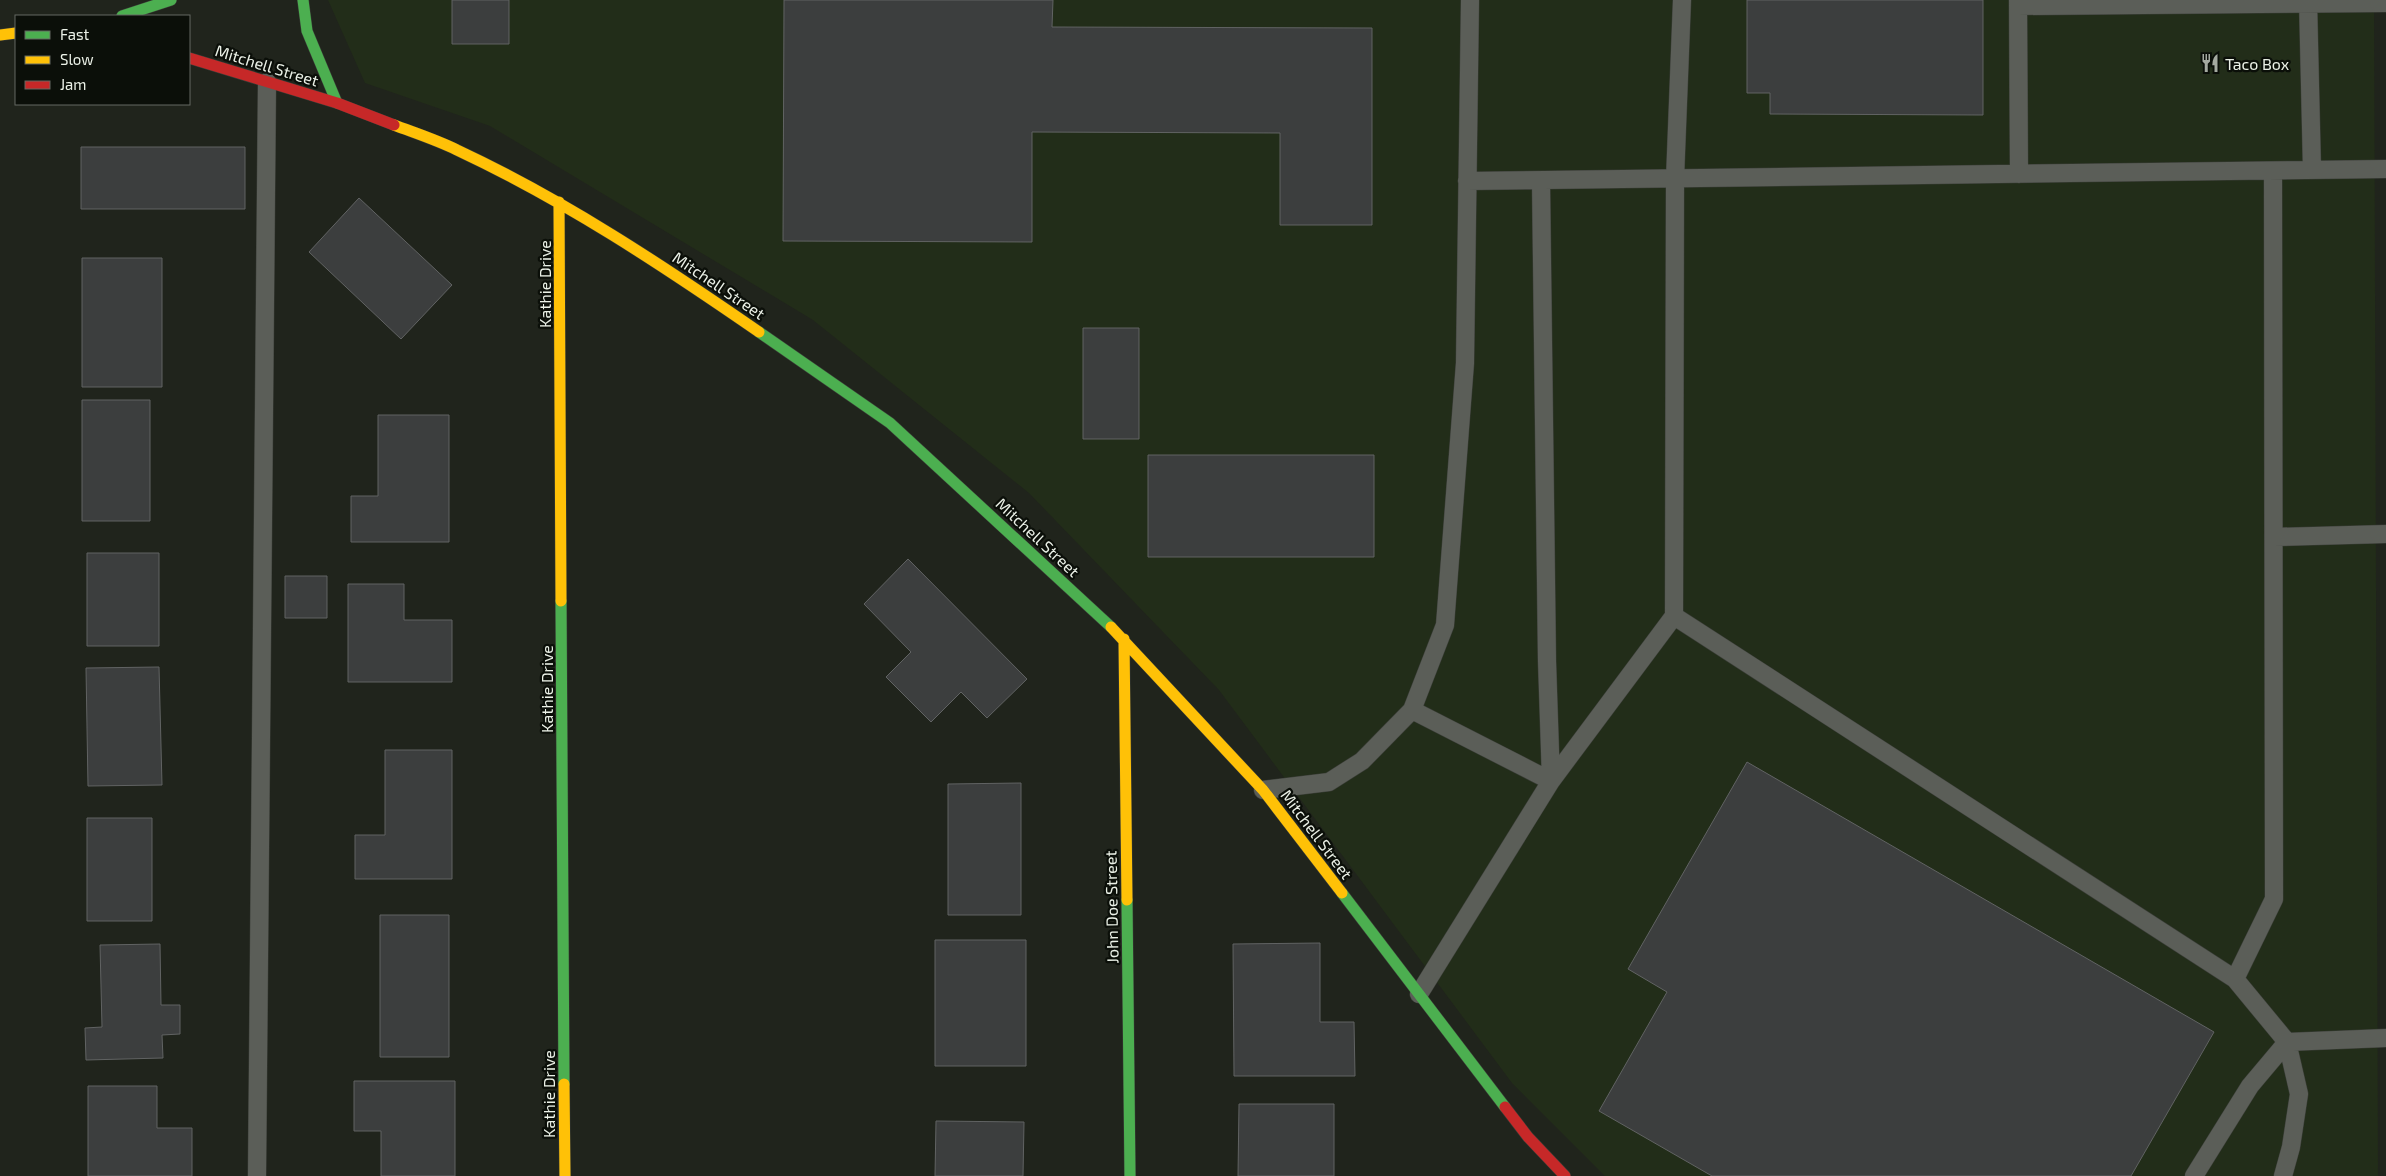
<svg xmlns="http://www.w3.org/2000/svg" width="2386" height="1176" font-family="'Exo 2',sans-serif">
<rect width="100%" height="100%" fill="#20241c"/>
<!-- built -->
<path fill="#222d19" d="M328,0H2374L2378,1176H1605L1512,1083L1219,690L1029,493L813,320L490,126L365,83Z"/>
<!-- building -->
<path fill="#3c3e3e" stroke="#616363" d="M452,0H509V44H452Z
M784,0H1053L1052,27L1372,28V225H1280V133L1032,132V242L783,241Z
M1747,0H1983V115L1770,114V93H1747Z
M81,147H245V209H81Z
M359,198L452,285L401,339L309,252Z
M82,258H162V387H82Z
M1083,328H1139V439H1083Z
M82,400H150V521H82Z
M378,415H449V542H351V496H378Z
M1148,455H1374V557H1148Z
M87,553H159V646H87Z
M908,559L1027,679L987,718L961,692L931,722L886,677L911,652L864,604Z
M285,576H327V618H285Z
M348,584H404V620H452V682H348Z
M159,667L162,785L88,786L86,668Z
M385,750H452V879H355V835H385Z
M1747,762L2214,1032L2131,1176H1712L1599,1111L1667,992L1628,969Z
M1021,783V915H948V784Z
M87,818H152V921H87Z
M380,915H449V1057H380Z
M935,940H1026V1066H935Z
M1320,943V1022H1354L1355,1076H1234L1233,944Z
M160,944L161,1005H180V1034L162,1035L163,1058L86,1060L85,1028L102,1027L100,945Z
M354,1081H455V1176H381V1131H354Z
M88,1086H157V1128H192V1176H88Z
M1239,1104H1334V1176H1238Z
M936,1121L1024,1122L1023,1176H935Z"/>
<g fill="none" stroke-linecap="round" stroke-linejoin="round">
<!-- lane casing -->
<g stroke="#3b3e38" stroke-width="19">
<path id="lane" d="M2018,0L2019,174
M2308,0L2312,170
M2018,6L2386,3
M1467,181L2386,169
M2274,537L2386,534
M1674,616L2235,979L2287,1042L2299,1094L2291,1147L2283,1176
M1412,710L1551,781L1547,661L1541,181
M1263,790L1329,782L1362,761L1412,710L1445,625L1465,363L1470,0
M2235,979L2274,899L2273,171
M1419,994L1551,781L1674,616L1675,179L1682,0
M257,1176L267,82
M2194,1176L2250,1086L2287,1042L2386,1038"/>
</g>
<!-- fast casing -->
<g stroke="#3b3e38" stroke-width="12">
<path id="fast" d="M303,0L307,31L337,103
M122,16L171,0
M759,332L890,423L1111,627
M561,601L564,1084
M1342,893L1505,1107
M1127,900L1130,1176"/>
</g>
<!-- slow casing -->
<g stroke="#3b3e38" stroke-width="12">
<path id="slow" d="M0,35L16,33
M394,125C415,133 437,140 457,150C564,200 662,265 759,332
M559,202L561,601
M1111,627L1263,790L1342,893
M1124,639L1127,900
M564,1084L565,1176"/>
</g>
<!-- jam casing -->
<g stroke="#3b3e38" stroke-width="12">
<path id="jam" d="M189,58L337,103L394,125
M1505,1107L1528,1137L1565,1176"/>
</g>
<!-- lane -->
<use href="#lane" stroke="#5b5e58" stroke-width="18"/>
<!-- fast -->
<use href="#fast" stroke="#4caf50" stroke-width="11"/>
<!-- slow -->
<use href="#slow" stroke="#ffc107" stroke-width="11"/>
<!-- jam -->
<use href="#jam" stroke="#c62828" stroke-width="11"/>
</g>
<!-- icons -->
<defs>
<g id="restaurant-bare" transform="scale(1.5)"><path d="M-5-6h1v4h1v-4h1v4h1v-4h1v5L-1.5 .5V6h-2V.5L-5-1ZM5-6V6H3V1.5H1.5Q1.5-4 5-6Z" fill="#a4a9a0" stroke="#0b0f09" stroke-width="2.5" paint-order="stroke"/></g>
</defs>
<g fill-rule="evenodd">
<use href="#restaurant-bare" x="2210" y="63"/>
</g>
<g text-anchor="middle" dominant-baseline="central" stroke-width="4.5" stroke-linejoin="round" paint-order="stroke">
<!-- poi labels -->
<g font-size="16" fill="#ebf1e7" stroke="#0b0f09" text-anchor="start">
<text x="2225" y="63">Taco Box</text>
</g>
<!-- street labels -->
<g font-size="16" fill="#ebf1e7" stroke="#0b0f09">
<text transform="translate(267 65) rotate(17)">Mitchell Street</text>
<text transform="translate(544 284) rotate(-90)">Kathie Drive</text>
<text transform="translate(719 285) rotate(34)">Mitchell Street</text>
<text transform="translate(1038 537) rotate(43)">Mitchell Street</text>
<text transform="translate(546 689) rotate(-90)">Kathie Drive</text>
<text transform="translate(1317 834) rotate(53)">Mitchell Street</text>
<text transform="translate(1111 907) rotate(-91)">John Doe Street</text>
<text transform="translate(548 1094) rotate(-90)">Kathie Drive</text>
</g>
</g>
<!-- legend -->
<rect x="15" y="15" width="175" height="90" fill="#0b0f09" stroke="#656962"/>
<rect x="25" y="31" width="25" height="8" fill="#4caf50" stroke="#656962"/>
<text x="60" y="40" font-size="15" fill="#ebf1e7">Fast</text>
<rect x="25" y="56" width="25" height="8" fill="#ffc107" stroke="#656962"/>
<text x="60" y="65" font-size="15" fill="#ebf1e7">Slow</text>
<rect x="25" y="81" width="25" height="8" fill="#c62828" stroke="#656962"/>
<text x="60" y="90" font-size="15" fill="#ebf1e7">Jam</text>
</svg>
